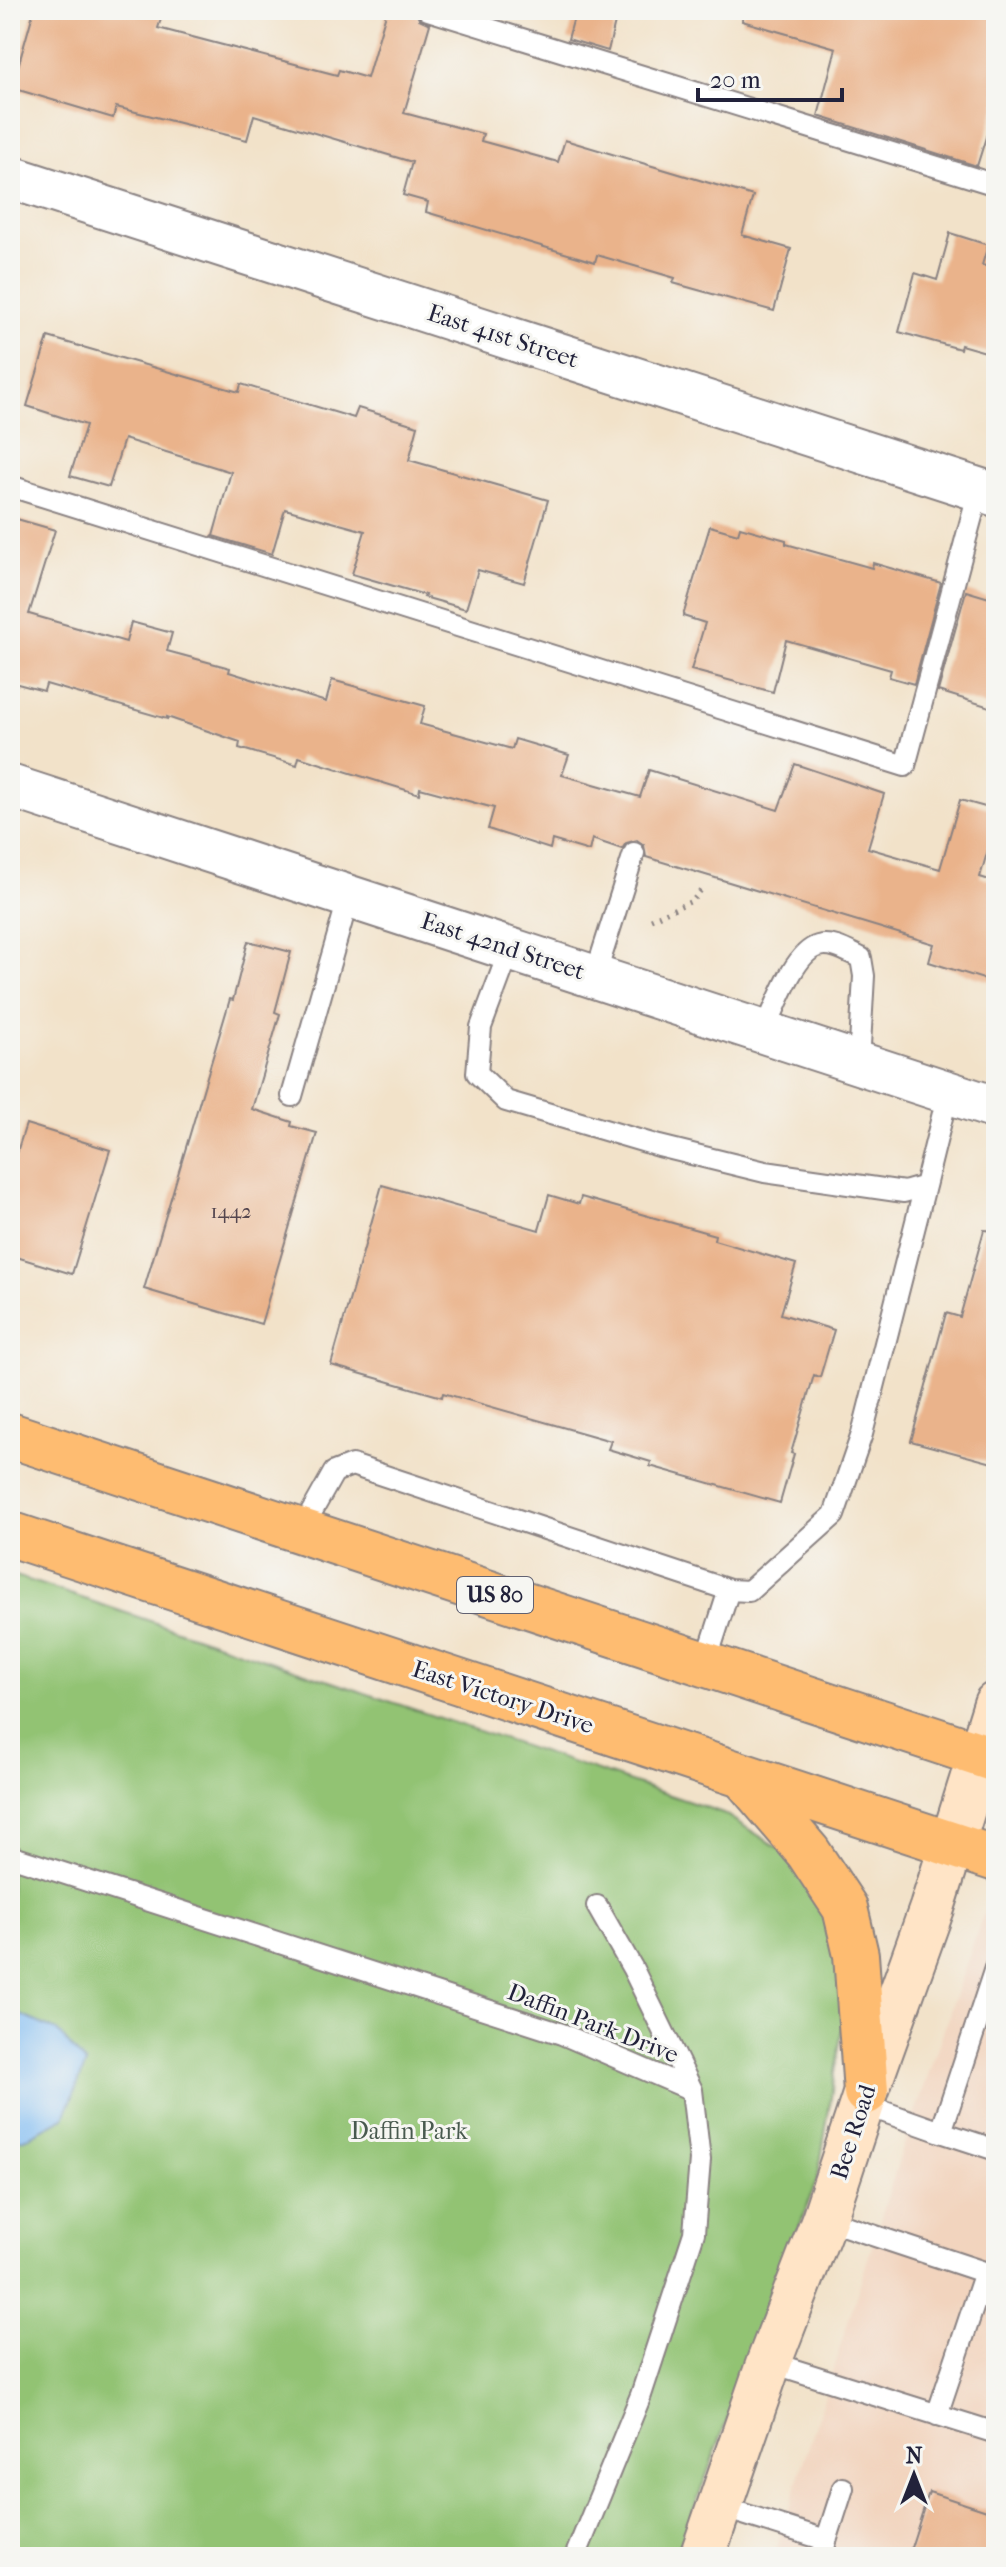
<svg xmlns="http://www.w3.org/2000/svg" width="1006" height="2567" font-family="'IM FELL French Canon',serif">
<rect width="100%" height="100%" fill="#f6f6f2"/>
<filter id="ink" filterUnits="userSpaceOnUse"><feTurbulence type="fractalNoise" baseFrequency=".0125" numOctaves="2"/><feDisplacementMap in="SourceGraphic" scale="16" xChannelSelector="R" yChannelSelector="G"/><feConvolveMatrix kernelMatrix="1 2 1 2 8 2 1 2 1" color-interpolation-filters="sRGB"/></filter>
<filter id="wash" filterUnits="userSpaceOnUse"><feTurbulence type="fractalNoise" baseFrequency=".006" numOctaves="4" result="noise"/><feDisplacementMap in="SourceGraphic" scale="32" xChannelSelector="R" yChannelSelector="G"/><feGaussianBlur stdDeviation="1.8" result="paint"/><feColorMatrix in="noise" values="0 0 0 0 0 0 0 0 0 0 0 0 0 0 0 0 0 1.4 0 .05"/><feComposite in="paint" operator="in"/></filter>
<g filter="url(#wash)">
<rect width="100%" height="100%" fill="#f2e2c9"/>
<!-- built -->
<path fill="#f2d4be" d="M993,1886L996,1887V2557H774L899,2160Z"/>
<!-- green -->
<path fill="#92c373" stroke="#5a7257" stroke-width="2" d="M10,1574L723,1813L788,1854L832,1916L847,1998L818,2177L676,2557H10Z"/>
<!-- water -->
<path fill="#80bcf3" stroke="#516f97" stroke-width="2" d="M10,2010L57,2031L86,2064L64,2118L24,2139L10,2140Z"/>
<g id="blocks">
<!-- building -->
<path fill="#eab38b" d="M34,10H164L158,28L337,75L339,70L367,78L387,10H415L419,19L430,24L404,113L483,134L481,141L558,162L565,140L753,196L742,235L791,249L774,311L673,283L675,278L597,255L595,262L426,212L428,202L403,195L412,162L254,115L247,140L116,107L113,118L12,88Z
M576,10H618L608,51L568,39Z
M743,10H996V105L977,166L818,116L836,48L742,21Z
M950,233L988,245L982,265L996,269V355L961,345L960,349L899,332L915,273L937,280Z
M48,337L239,392L241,384L354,418L358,408L418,426L409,460L548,500L524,583L478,570L466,609L424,597L425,595L352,574L365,531L285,509L272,554L213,536L231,472L124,439L109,487L70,476L86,425L27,406Z
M10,517L55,530L29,614L126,642L131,622L172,633L167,651L230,668L229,672L326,702L332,680L425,706L420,724L512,749L515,739L569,755L562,775L640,797L649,770L778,810L795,764L884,794L868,848L940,869L960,800L996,810V822L980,877L996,882V983L929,962L934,944L646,857L644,845L637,840L626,843L622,849L592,839L589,851L552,840L550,849L488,829L494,808L420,788L419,794L299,757L297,765L239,748L240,742L167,717V719L46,684L44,691L10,682Z
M710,526L738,534L740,527L786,540V544L872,568L873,563L941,583L914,684L889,677L891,670L786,640L773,692L691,670L705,623L683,616Z
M966,591L996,600V709L938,691Z
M248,941L291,952L275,1012L280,1014L252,1109L292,1122L291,1126L317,1133L261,1324L144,1289L230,999L233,1000Z
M26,1124L110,1150L72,1274L10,1255V1174Z
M382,1185L539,1230L549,1195L579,1204L581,1197L715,1235L714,1240L796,1264L781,1314L834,1330L820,1377L814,1375L791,1453L794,1454L780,1503L650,1466L651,1462L608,1449L611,1441L443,1393L442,1397L331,1365Z
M984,1230L996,1231V1464L911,1441L946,1313L960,1317Z
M929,2492L996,2514V2557H908Z"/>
</g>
</g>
<g filter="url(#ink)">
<use href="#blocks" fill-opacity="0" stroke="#8a8282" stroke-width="2"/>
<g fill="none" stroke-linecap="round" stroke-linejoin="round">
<!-- lane casing -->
<g stroke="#8a8282" stroke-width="24">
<path id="lane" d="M428,10L996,185
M10,486L905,766L979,490
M510,949L481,1027L477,1073L506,1101L659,1146L765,1172L904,1192L925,1186L948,1093
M595,976L634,853
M764,1032C775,1010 793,953 818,946C833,942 848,952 861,958L864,976L859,1063
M292,1096L349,896
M301,1531L334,1472L352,1465L729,1590L749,1591L834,1515L862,1434L925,1186
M705,1665L729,1590
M10,1856L562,2034L692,2090L700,2160L694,2233L641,2395L575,2557
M597,1906L633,1969L692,2090
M862,2104L941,2132L996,1965
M941,2132L996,2150
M824,2219L996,2276
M769,2362L996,2433
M937,2415L985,2272
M718,2506L826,2540
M821,2557L843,2488"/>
</g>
<!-- street casing -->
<g stroke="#8a8282" stroke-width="46">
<path id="street" d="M10,177L996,495
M10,786L996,1108"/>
</g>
<!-- secondary casing -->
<g stroke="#8a8282" stroke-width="48">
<path id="secondary" d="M702,2557L769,2362L824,2219L866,2092L932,1908L996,1704"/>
</g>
<!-- primary casing -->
<g stroke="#8a8282" stroke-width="48">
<path id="primary" d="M10,1435L996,1760
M10,1534L996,1859
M743,1776L808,1852L845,1908L856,1955L866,2092"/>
</g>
<!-- path -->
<path stroke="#8a8282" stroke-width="5" stroke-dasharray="2 6" stroke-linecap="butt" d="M651,919L692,901L704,887"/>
<!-- lane -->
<use href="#lane" stroke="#fff" stroke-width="20"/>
<!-- street -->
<use href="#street" stroke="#fff" stroke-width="42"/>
<!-- secondary -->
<use href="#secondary" stroke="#ffe4c6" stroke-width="44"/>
<!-- primary -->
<use href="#primary" stroke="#febc71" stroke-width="44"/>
</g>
</g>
<g text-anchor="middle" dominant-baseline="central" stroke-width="6" stroke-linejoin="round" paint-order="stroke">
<!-- number labels -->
<g font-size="20" fill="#54464f">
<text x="231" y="1211">1442</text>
</g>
<!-- shield labels -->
<rect fill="#f6f6f2" stroke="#626272" stroke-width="2" x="457" y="1577" width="76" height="36" rx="6"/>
<g font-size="22" font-weight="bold" fill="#22223b">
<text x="495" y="1595">US 80</text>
</g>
<!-- street labels -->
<g font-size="24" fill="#22223b" stroke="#f6f6f2">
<text transform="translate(503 336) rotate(18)">East 41st Street</text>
<text transform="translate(503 946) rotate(18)">East 42nd Street</text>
<text transform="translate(503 1697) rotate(18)">East Victory Drive</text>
<text transform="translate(593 2023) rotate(21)">Daffin Park Drive</text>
<text transform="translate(853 2132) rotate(-72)">Bee Road</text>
</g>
<!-- park labels -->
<g font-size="24" fill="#495a4f" stroke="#f6f6f2">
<text x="409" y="2131">Daffin Park</text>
</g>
</g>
<!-- margin -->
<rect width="1006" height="2567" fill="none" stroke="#f6f6f2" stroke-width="40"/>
<!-- north arrow -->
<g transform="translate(914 2475)" stroke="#f6f6f2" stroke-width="6" paint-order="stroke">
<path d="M0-6L14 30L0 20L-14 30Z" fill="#22223b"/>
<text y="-12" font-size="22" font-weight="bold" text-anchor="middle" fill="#22223b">N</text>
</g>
<!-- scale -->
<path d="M698 88v12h144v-12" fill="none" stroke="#22223b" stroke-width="4"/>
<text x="710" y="88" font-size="24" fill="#22223b" stroke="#f6f6f2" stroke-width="6" paint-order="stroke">20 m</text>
</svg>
